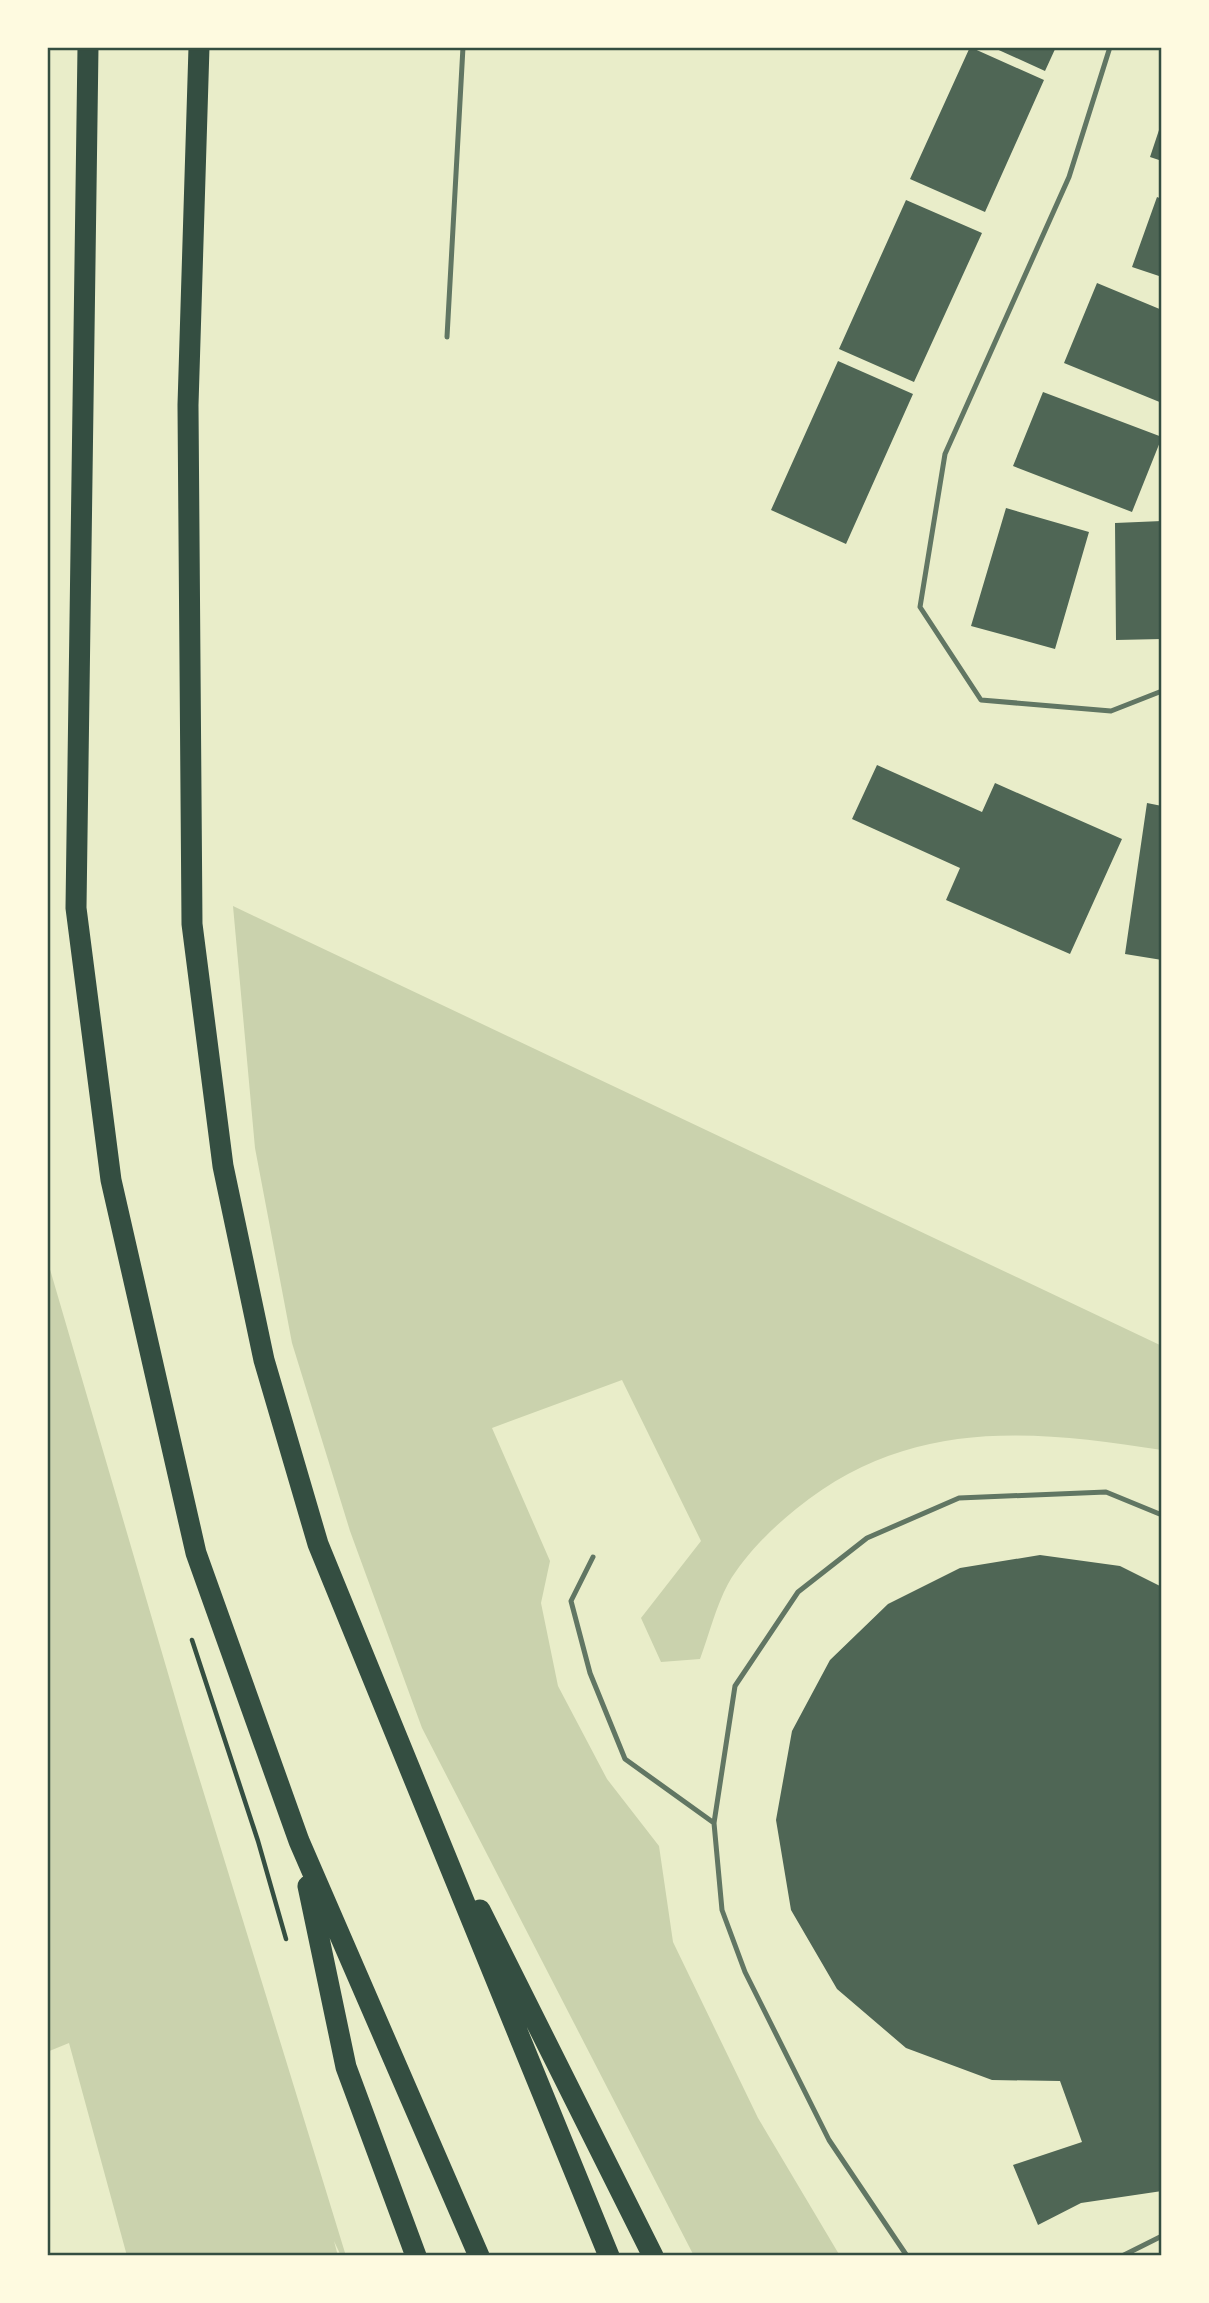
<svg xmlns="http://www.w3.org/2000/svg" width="1209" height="2303" font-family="'Noto Sans',sans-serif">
<rect width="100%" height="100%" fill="#e9edc9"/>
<!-- green -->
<path fill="#cad2ad" d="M233,906L1162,1346V1450C1028,1429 908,1418 796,1509C771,1529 744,1556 728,1584C716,1606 709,1635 700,1659L661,1662L641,1618L701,1541L622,1380L492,1428L550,1561L541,1603L558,1686L607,1779L659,1846L673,1942L758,2118L840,2256H694L422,1728L350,1531L292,1343L255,1148Z
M47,1259L186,1735L346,2256H341L334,2241L338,2256H127L69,2043L47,2052Z"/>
<!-- building -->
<path fill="#4f6655" d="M970,47L1044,80L985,212L910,179Z
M992,47H1056L1045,71Z
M1161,124H1162V161L1150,157Z
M1157,197L1162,199V277L1132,267Z
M906,200L982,233L914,382L839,349Z
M1097,283L1162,310V403L1064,363Z
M838,361L913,394L846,544L771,510Z
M1043,392L1162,437L1132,512L1013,466Z
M1006,508L1089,532L1055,649L971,626Z
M1162,521V639L1116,640L1115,523Z
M877,765L982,812L995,783L1122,839L1070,954L946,900L960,868L852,819Z
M1147,803L1162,806V960L1125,954Z
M1040,1555L1120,1566L1162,1587V2191L1081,2203L1038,2225L1013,2165L1082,2142L1060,2081L992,2080L906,2048L837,1989L791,1910L776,1820L792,1731L830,1660L888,1604L960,1568Z"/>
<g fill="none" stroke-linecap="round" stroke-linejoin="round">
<!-- path -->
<path stroke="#344e41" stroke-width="4.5" d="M192,1640L258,1841L286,1939"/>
<!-- service -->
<path stroke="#617663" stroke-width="5" d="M1110,47L1069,177L945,454L920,607L981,700L1111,711L1162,691
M447,337L463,47
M593,1557L571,1601L590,1673L625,1759L714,1823
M907,2256L829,2140L745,1972L722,1910L714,1823L735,1686L798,1592L867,1538L959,1498L1106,1492L1162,1515
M1122,2256L1162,2236"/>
<!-- motorway -->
<path stroke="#344e41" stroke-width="21" d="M88,47L76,908L111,1180L196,1553L299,1841L479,2256
M199,47L188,405L192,924L223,1166L264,1360L318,1544L609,2256
M308,1886L346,2067L416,2256
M480,1910L653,2256"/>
</g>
<!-- border -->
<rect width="1209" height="2303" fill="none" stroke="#fefae0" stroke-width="98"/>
<rect x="49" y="49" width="1111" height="2205" fill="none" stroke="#344e41" stroke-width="2.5"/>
</svg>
